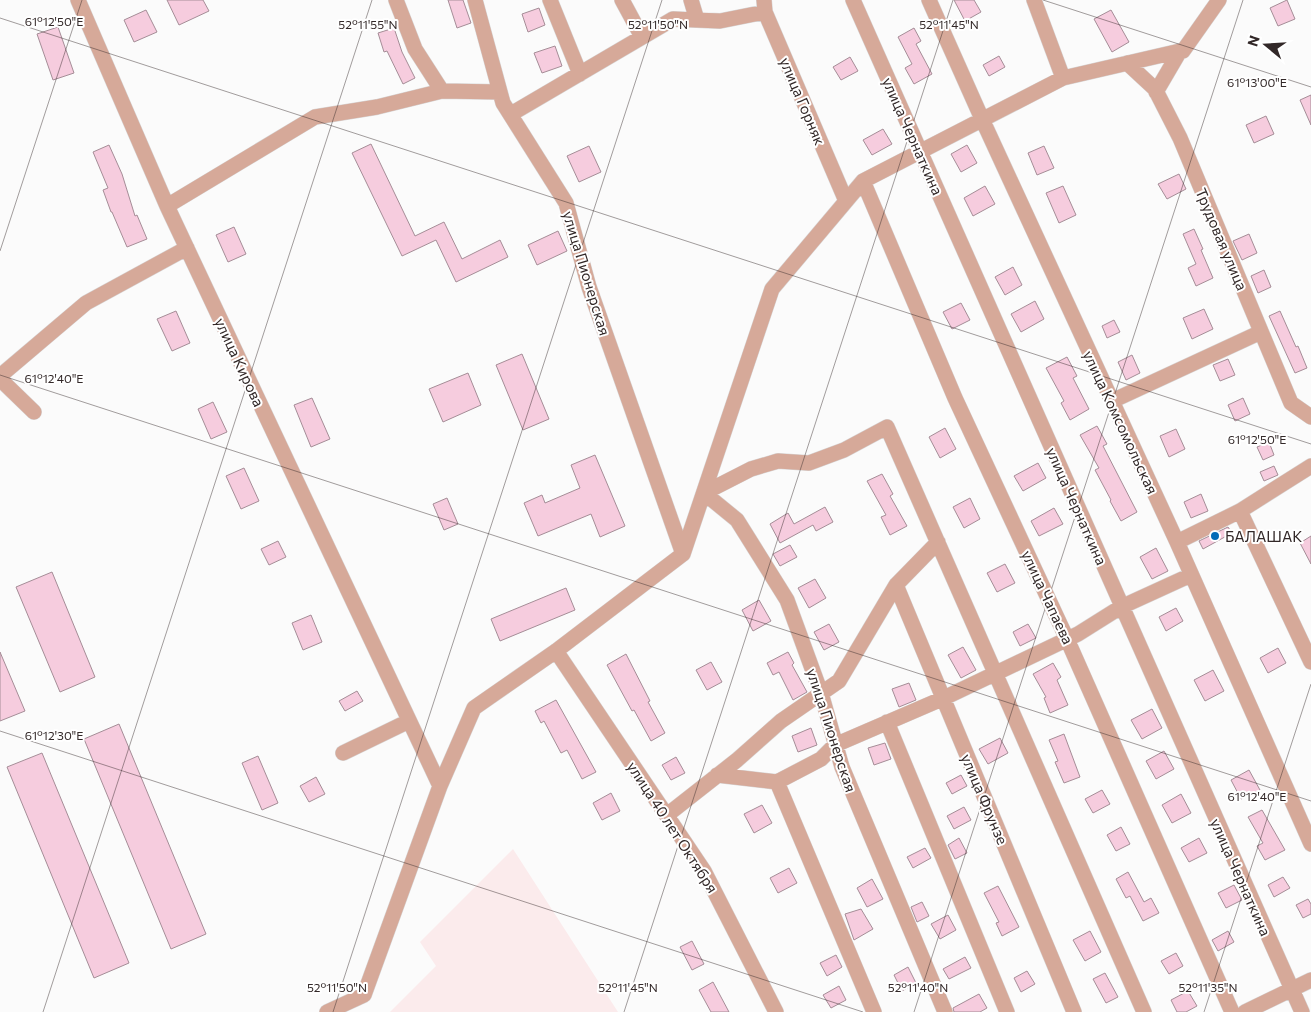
<svg xmlns="http://www.w3.org/2000/svg" width="1311" height="1012" font-family="Commissioner,sans-serif">
<rect width="100%" height="100%" fill="#fbfbfb"/>
<!-- built -->
<path fill="#fbebec" d="M513,849L618,1012H390L436,966L420,942Z"/>
<!-- building -->
<path fill="#f6ccde" stroke="#a58d97" d="M167,0H203L209,11L179,25Z
M448,0H463L471,23L457,28Z
M954,0H974L981,12L965,21Z
M1287,0L1295,19L1278,26L1270,8Z
M539,8L545,25L528,32L522,14Z
M146,10L157,32L134,42L124,20Z
M1111,10L1129,42L1112,52L1094,19Z
M58,27L74,73L53,80L37,34Z
M394,28L402,52L415,78L403,84L387,51L384,52L378,33Z
M914,28L921,41L916,44L932,74L914,84L905,68L912,64L898,37Z
M555,46L562,66L542,73L534,53Z
M999,56L1005,67L989,76L983,65Z
M850,57L858,71L841,80L833,67Z
M1311,95V125L1300,100Z
M1266,116L1274,134L1254,143L1246,125Z
M883,129L892,144L872,155L863,140Z
M371,144L415,236L444,222L462,259L500,240L508,257L456,282L436,240L402,256L352,153Z
M109,145L122,174L135,216L137,215L147,239L127,247L112,212H111L103,190L108,188L93,152Z
M967,145L977,163L961,172L951,154Z
M589,146L601,172L579,182L567,156Z
M1044,146L1054,168L1037,175L1028,153Z
M1179,174L1186,189L1167,199L1158,184Z
M985,186L995,204L973,216L964,198Z
M1063,186L1076,215L1059,223L1046,193Z
M234,227L246,254L228,262L216,235Z
M1194,229L1203,249L1201,250L1213,278L1196,286L1188,268L1196,264L1183,234Z
M558,231L567,251L537,265L528,245Z
M1249,234L1257,253L1242,260L1233,241Z
M1013,267L1022,285L1005,295L995,277Z
M1264,270L1271,287L1258,293L1251,276Z
M1035,301L1044,319L1021,332L1011,314Z
M961,303L970,320L952,329L943,312Z
M1204,309L1213,329L1192,339L1183,318Z
M176,311L190,343L172,351L157,319Z
M1280,311L1296,347L1298,346L1307,368L1295,373L1269,316Z
M1114,320L1120,332L1107,338L1102,326Z
M522,354L549,419L523,430L496,365Z
M1132,355L1140,373L1126,380L1118,362Z
M1067,357L1077,376L1073,378L1089,409L1070,420L1061,403L1064,401L1046,368Z
M1228,359L1235,375L1220,381L1213,365Z
M468,373L481,405L443,422L429,389Z
M312,398L330,439L311,447L294,405Z
M1243,398L1250,414L1235,421L1228,405Z
M213,402L227,432L211,439L198,409Z
M1097,426L1107,444L1103,446L1137,512L1121,521L1110,501L1111,500L1095,470L1099,468L1080,435Z
M945,428L956,449L940,458L929,437Z
M1176,429L1185,449L1169,457L1160,436Z
M1269,442L1274,455L1263,460L1257,447Z
M595,455L625,526L600,537L591,514L538,536L524,503L542,495L545,503L580,488L571,465Z
M1038,463L1046,478L1023,491L1014,476Z
M1274,466L1278,475L1264,481L1260,472Z
M244,468L259,501L241,509L226,476Z
M882,474L893,494L890,496L907,526L890,535L881,517L886,515L867,481Z
M1201,494L1208,511L1191,518L1184,502Z
M447,498L458,524L444,530L433,504Z
M970,498L980,519L964,528L953,507Z
M825,507L833,522L816,531L813,525L780,543L770,524L788,513L794,524Z
M1054,508L1063,524L1039,536L1031,521Z
M1228,527L1232,533L1203,549L1199,541Z
M1311,536V564L1300,543Z
M278,541L286,557L269,565L261,549Z
M790,545L797,557L780,566L773,554Z
M1156,548L1168,571L1152,579L1140,557Z
M1005,564L1015,583L997,592L987,573Z
M52,572L95,677L60,692L16,587Z
M815,579L826,598L809,608L798,588Z
M566,588L575,610L500,641L491,619Z
M759,600L771,621L753,631L742,610Z
M1176,608L1183,621L1166,631L1159,617Z
M311,615L322,642L303,650L292,623Z
M829,624L839,642L824,650L814,632Z
M1028,624L1036,638L1020,646L1013,632Z
M963,647L976,670L961,678L948,655Z
M1278,648L1286,663L1268,673L1260,658Z
M0,652L25,711L0,721Z
M788,652L794,663L792,665L807,692L793,700L779,672L773,675L767,663Z
M626,654L650,701L648,702L665,733L651,741L634,710L632,711L607,665Z
M711,662L722,682L707,690L696,670Z
M1053,663L1061,677L1057,680L1068,705L1050,713L1044,698L1046,697L1033,674Z
M1213,670L1224,691L1205,701L1194,680Z
M909,683L916,700L899,707L892,689Z
M357,691L363,701L345,711L339,701Z
M556,700L596,772L582,779L567,750L561,753L544,721L541,723L535,711Z
M1152,709L1162,728L1142,739L1131,720Z
M119,724L206,934L171,949L84,739Z
M811,728L817,745L798,752L792,736Z
M1064,734L1080,777L1064,783L1055,762L1058,761L1049,740Z
M1000,738L1008,753L988,764L979,749Z
M885,743L891,759L874,765L868,748Z
M1164,751L1174,769L1156,779L1146,761Z
M42,753L129,963L94,978L7,767Z
M258,756L278,803L262,810L242,763Z
M676,757L685,773L671,780L662,765Z
M1249,770L1260,790L1241,799L1231,780Z
M961,775L967,786L952,794L946,783Z
M316,777L325,794L309,802L300,786Z
M1102,790L1110,804L1093,813L1085,799Z
M611,793L620,811L602,820L593,803Z
M1181,794L1191,813L1172,823L1162,805Z
M762,805L772,823L754,833L744,814Z
M964,807L971,820L954,829L947,816Z
M1262,810L1285,850L1265,860L1257,846L1263,843L1248,817Z
M1121,827L1130,844L1116,851L1107,835Z
M959,838L967,853L955,859L948,845Z
M1199,838L1207,853L1189,862L1181,848Z
M925,848L931,858L913,868L907,857Z
M789,868L797,883L778,893L770,878Z
M1128,872L1144,902L1151,898L1159,913L1143,921L1130,896L1126,898L1116,879Z
M1283,877L1290,888L1274,897L1268,885Z
M872,879L883,899L867,907L857,888Z
M1234,885L1242,900L1226,908L1218,893Z
M998,886L1019,927L1002,936L996,923L999,922L984,893Z
M1308,899L1311,904V914L1303,918L1296,905Z
M922,902L929,916L917,922L911,907Z
M861,909L873,929L854,940L845,914Z
M948,915L956,930L940,939L931,924Z
M1090,931L1101,952L1085,961L1073,940Z
M1228,931L1234,942L1218,951L1212,940Z
M692,941L704,964L692,970L680,947Z
M1176,953L1183,966L1169,974L1161,961Z
M836,955L842,967L827,976L820,963Z
M965,957L971,968L949,979L943,969Z
M908,967L916,983L902,991L894,975Z
M1027,971L1035,984L1021,992L1014,978Z
M1105,973L1118,997L1106,1003L1093,979Z
M713,982L729,1012H711L699,990Z
M839,986L846,1000L831,1008L823,995Z
M1188,991L1197,1006L1186,1012H1177L1171,1000Z
M979,994L987,1008L980,1012H954L953,1008Z"/>
<g fill="none" stroke-linecap="round" stroke-linejoin="round">
<!-- minor casing -->
<g stroke="#d7d5d5" stroke-width="16">
<path id="minor" d="M78,0L167,206L440,786
M396,0L415,49L442,91
M475,0L503,103L566,203L589,287L683,554
M550,0L580,74
M622,0L642,37
M691,0L697,20
M764,0L765,12L846,201
M853,0L1302,1012
M929,0L982,119L1177,542L1311,844
M1034,0L1063,78
M1127,63L1155,89L1180,138L1291,403L1311,417
M1156,92L1180,51H1183L1219,0
M511,114L673,19L720,21L765,12
M863,181L955,398L1067,639L1232,1012
M167,206L315,117L377,107L442,91L500,92
M0,376L86,303L187,248
M0,379L34,412
M1112,401L1261,332
M1240,511L1311,662
M1177,542L1240,511L1311,466
M896,585L1074,1012
M556,651L704,871L776,1012
M887,722L1007,1012
M343,753L409,721
M717,775L777,782L821,759L835,745L944,698L1078,634L1121,607L1191,575
M777,782L874,1012
M667,815L737,760L781,721L839,681L896,585L938,542
M327,1012L364,995L440,786L474,708L556,651L683,554L772,289L863,181L1063,78L1180,51
M945,1012L842,767L821,693L787,600L737,520L704,493L751,469L778,461L809,463L844,450L887,427L1144,1012
M1245,1012L1311,980"/>
</g>
<!-- minor -->
<use href="#minor" stroke="#d6a999" stroke-width="15"/>
</g>
<!-- ticks -->
<path fill="none" stroke="#322828" stroke-width="1" stroke-opacity="0.45" d="M1043,0L1311,87M0,18L1311,444M0,251L82,0M0,375L1311,801M0,731L863,1012M43,1012L372,0M333,1012L662,0M624,1012L953,0M914,1012L1243,0M1204,1012L1311,684"/>
<!-- markers -->
<circle fill="#036bb7" stroke="#fff" stroke-width="2" cx="1215" cy="536" r="5"/>
<g text-anchor="middle" dominant-baseline="central" stroke-width="4" stroke-linejoin="round" paint-order="stroke">
<!-- street labels -->
<g font-size="15" fill="#322828" stroke="#fff">
<text transform="translate(803 101) rotate(67)">улица Горняк</text>
<text transform="translate(913 136) rotate(66)">улица Чернаткина</text>
<text transform="translate(1222 239) rotate(67)">Трудовая улица</text>
<text transform="translate(587 273) rotate(73)">улица Пионерская</text>
<text transform="translate(240 362) rotate(65)">улица Кирова</text>
<text transform="translate(1121 422) rotate(65)">улица Комсомольская</text>
<text transform="translate(1077 506) rotate(66)">улица Чернаткина</text>
<text transform="translate(1048 597) rotate(65)">улица Чапаева</text>
<text transform="translate(832 730) rotate(72)">улица Пионерская</text>
<text transform="translate(985 799) rotate(67)">улица Фрунзе</text>
<text transform="translate(673 827) rotate(57)">улица 40 лет Октября</text>
<text transform="translate(1241 877) rotate(66)">улица Чернаткина</text>
</g>
<!-- poi labels -->
<g font-size="15" fill="#322828" stroke="#fff" text-anchor="start">
<text x="1225" y="536">БАЛАШАК</text>
</g>
</g>
<g font-size="12" text-anchor="middle" fill="#322828" stroke="#fff" stroke-width="4" stroke-linejoin="round" paint-order="stroke">
<text x="54" y="26">61°12'50"E</text>
<text x="368" y="29">52°11'55"N</text>
<text x="658" y="29">52°11'50"N</text>
<text x="949" y="29">52°11'45"N</text>
<text x="1257" y="87">61°13'00"E</text>
<text x="54" y="383">61°12'40"E</text>
<text x="1257" y="444">61°12'50"E</text>
<text x="54" y="740">61°12'30"E</text>
<text x="1257" y="801">61°12'40"E</text>
<text x="337" y="992">52°11'50"N</text>
<text x="918" y="992">52°11'40"N</text>
<text x="1208" y="992">52°11'35"N</text>
<text x="628" y="992">52°11'45"N</text>
</g>
<!-- north arrow -->
<g transform="translate(1266 45) rotate(288)" stroke="#ffffff" stroke-width="4" paint-order="stroke">
<path d="M0-4L9 19L0 12L-9 19Z" fill="#322828"/>
<text y="-8" font-size="14" font-weight="bold" text-anchor="middle" fill="#322828">N</text>
</g>
</svg>
